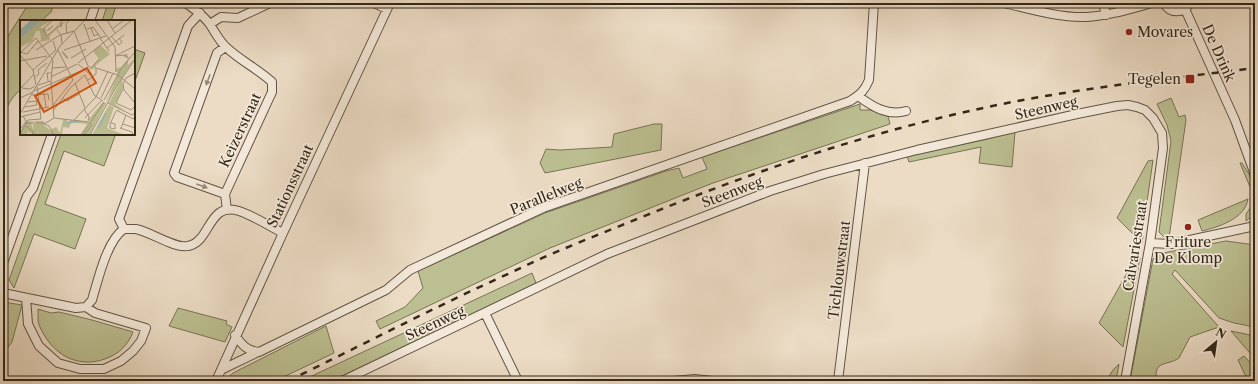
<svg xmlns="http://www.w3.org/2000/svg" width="1258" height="384" font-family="'Libre Caslon Text',serif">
<rect width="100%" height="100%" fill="#ecdcc5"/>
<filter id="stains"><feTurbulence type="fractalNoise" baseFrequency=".005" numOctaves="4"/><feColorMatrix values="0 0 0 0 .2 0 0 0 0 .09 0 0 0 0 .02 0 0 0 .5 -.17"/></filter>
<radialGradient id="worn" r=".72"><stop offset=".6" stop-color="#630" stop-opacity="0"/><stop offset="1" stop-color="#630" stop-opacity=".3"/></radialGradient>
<!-- green -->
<path fill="#bcbf91" stroke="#787455" d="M29,3H54L51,12L41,21H21V89C10,99 5,108 3,123V44Z
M108,3H117L111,21H102Z
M134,49L145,53L135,81L134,80Z
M1171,98L1179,117L1185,115L1186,120L1169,238L1164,237L1159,232L1171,141L1167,125L1157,104Z
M860,104V110H870L888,116L890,124L713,183L550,248L380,329L376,321L405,307L423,288L418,271L545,213L666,171L679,168L683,178L707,169L702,157Z
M654,124H662L661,150L545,173L540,163L546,149L560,150L612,147L614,134Z
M1015,132L1012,167L979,163L981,147L909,162L907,156L983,140Z
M61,134H110L115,136L104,166L64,151L45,204L86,219L75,249L34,234L14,288L9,280Z
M1153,160L1143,229H1139L1138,232L1143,236L1142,243L1117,218L1148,161Z
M1240,163H1242L1249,174L1255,193L1253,194Z
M1248,199C1245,219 1218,227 1202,231L1198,220Z
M1255,201V213L1246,221V214Z
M1226,241L1255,245V328L1245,325L1234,323L1219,318L1175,270L1172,274L1219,327L1190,337L1179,358C1168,366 1152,360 1157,381H1130L1153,259L1158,254Z
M1138,257L1140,258L1123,347L1099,323L1131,266Z
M532,273L536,283L332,381H301Z
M3,302L22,305L12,342L3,354Z
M178,308L227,321L226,324L232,327L225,342L169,326Z
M38,309L51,313L59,312L92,320L133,332C128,345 119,354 105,359C82,367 60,359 46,338C43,333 39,327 38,321C38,318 38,313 38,309Z
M326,326L334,353L275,381H224L233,373Z
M1231,331L1255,336V359Z
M1244,356L1255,368V381H1248L1238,360Z
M1119,364L1116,381H1106L1113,370Z"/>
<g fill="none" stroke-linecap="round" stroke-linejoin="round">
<!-- minor casing -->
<g stroke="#615544" stroke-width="10">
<path id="minor" d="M186,3C195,10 205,16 211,26C216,34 220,42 227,48C241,61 258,69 272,82V92L225,194L227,210
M374,3L387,9
M1004,3C1030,9 1059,18 1086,17C1108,16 1130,9 1152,3
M1103,3L1106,15
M1164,3C1170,14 1183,14 1190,3
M1185,9L1235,120L1255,175
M90,21L96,3
M210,24L221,17L238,18L270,3
M858,96C873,107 887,116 906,111
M225,194L177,177L174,173L217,53L225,47
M124,229C128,229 133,229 136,229C151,232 175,249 188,246C211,242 208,201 239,211C254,216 269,226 283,233
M1150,243L1171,244L1255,226
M3,263L27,196L33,188L52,134
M3,293L76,308L86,307L95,313L146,328L141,341L133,351L121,361L104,369H80L58,363L39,346L28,324L26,298
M86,307L92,300C98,280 107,240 124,229L119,219L188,26L200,13
M485,313L518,381
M235,335C242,345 247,351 259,352L386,290L410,270L543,208L850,101C860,95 865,90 869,80L874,3
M221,370L258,352
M216,381L283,233L390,3
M342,381L607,254L770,191L824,174L917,150L1077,114L1117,106L1128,105L1137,107L1145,110L1153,118L1162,133L1163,148L1150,243L1125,381
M673,381L695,379L712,381
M838,381L865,163"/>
</g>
<!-- minor -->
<use href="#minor" stroke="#f3e8d9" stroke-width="8"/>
<!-- rail -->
<path stroke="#332819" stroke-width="2.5" stroke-dasharray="7 7" stroke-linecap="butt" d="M288,381C362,345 435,307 510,273C553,252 598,235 642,217C748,174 854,137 965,112C1060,90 1158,80 1255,68"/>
</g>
<!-- one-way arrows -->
<defs><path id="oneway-solid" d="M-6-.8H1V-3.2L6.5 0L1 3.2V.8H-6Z"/></defs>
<g fill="#938879">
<use href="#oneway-solid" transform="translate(208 80) rotate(110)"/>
<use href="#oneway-solid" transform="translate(202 186) rotate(20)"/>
</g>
<!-- markers -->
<g fill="#8f2418" stroke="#f3e8d9" stroke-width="1.5">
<circle cx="1129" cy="32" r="4"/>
<rect x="1185" y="74" width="10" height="10" rx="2"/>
<circle cx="1188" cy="227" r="4"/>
</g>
<g text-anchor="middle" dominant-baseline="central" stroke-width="3.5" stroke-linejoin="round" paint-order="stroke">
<!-- poi labels -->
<g font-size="14" fill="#332819" stroke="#f3e8d9" text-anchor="start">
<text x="1137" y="32">Movares</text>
<text x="1181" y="79" text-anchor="end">Tegelen</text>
<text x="1188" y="242" text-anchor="middle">Friture<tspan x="1188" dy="16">De Klomp</tspan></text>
</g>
<!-- street labels -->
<g font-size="14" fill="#332819" stroke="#f3e8d9">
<text transform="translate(1219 53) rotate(66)">De Drink</text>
<text transform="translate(1046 108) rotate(-13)">Steenweg</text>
<text transform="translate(240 130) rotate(-65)">Keizerstraat</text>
<text transform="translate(290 186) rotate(-65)">Stationsstraat</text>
<text transform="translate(732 192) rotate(-21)">Steenweg</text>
<text transform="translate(546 196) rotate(-22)">Parallelweg</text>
<text transform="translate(1135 246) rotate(-81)">Calvariestraat</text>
<text transform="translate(839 270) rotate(-83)">Tichlouwstraat</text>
<text transform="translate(435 323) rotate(-25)">Steenweg</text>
</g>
</g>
<!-- overview -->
<g transform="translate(20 20)">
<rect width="115" height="115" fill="#ecdcc5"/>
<path d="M22,0L31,1L20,7L23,9L25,7L27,16L42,3L48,0L29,16L30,20L19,22L13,27L15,30L12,27L21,20L20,11H16L12,21L0,27V19ZM80,25L90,34L76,45V48L69,50L79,39L73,31ZM107,33L108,37V45L115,38L86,82L98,54L95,49L101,47L108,39L103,36ZM102,59L103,68L95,84L106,91L89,83ZM83,82L86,83L70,115H60L67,104L58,103H51L49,108L43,107L42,115H17L19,110L16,115L8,112L6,115L0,114L5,101L14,102L11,104L14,111L13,104H17L15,101H24V105L30,110L36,107L40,113L43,100L40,99L47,100V103L51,100L66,101L72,106L68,100ZM89,85L107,93L94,87L87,108L105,115H72Z" fill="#bcbf91"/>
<path d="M11,0H22L0,19V10Z" fill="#99bab8"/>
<path fill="none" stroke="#99bab8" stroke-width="2" d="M46,103L59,101M78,108L86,93"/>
<path fill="none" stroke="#a29480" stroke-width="1" d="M33,0L23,9L27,16L39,5M75,0L95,27M87,0L95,13M41,2V7L40,3L44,0M64,4L70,21M30,8L27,11L33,6M71,8L74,16L79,14M67,9L73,7L81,18M92,9L104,0M37,10L41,15L42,24M47,14L46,4L50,0M91,16L99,25L102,22L99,18M80,18L89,31M95,27L96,52M87,28L104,15M16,30L40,15L54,11L68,46L71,48L79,39M44,30L86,16M42,31L48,38H47L43,33M0,32L7,34L18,21M0,33L16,18L32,39M0,35L13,50L16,65M95,36L115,26M95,36L105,35L110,39M51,38L66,29M33,40L31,61L34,98M0,41L27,36M58,43L112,0M58,44L72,56M32,48L46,47M76,48L98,55M13,50L36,30L33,21M115,53L106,58L103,64L104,70L115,83M98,55L115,69M31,57L57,44M14,58L19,54L18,50L27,43M68,60L76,54V48M28,61L27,53H31M55,63L65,88M18,65L31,61M2,68L10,69L15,66M0,69L14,54M103,69L96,83L111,90L115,86M14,71L63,50M24,73L26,87M12,75L28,74L29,80M0,78L13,72M42,78L47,81L59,74M81,78L93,53M84,80L101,49L115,32M88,83L112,95L115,93M33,85L53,60L38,30M5,87L17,85L16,81L8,82M64,89L69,97L68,101M33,91L51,67L65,55L74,75L83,81M98,91L113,99L115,96M3,92L29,87M0,94L40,26L65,0M0,97L20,92M65,98L81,81M54,100L76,77L88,51M7,103H23L29,106L34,115M91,103L95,104V109L90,108V104L96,91L99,90M24,104L34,98L68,102L72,105L64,115M103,104L115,108M6,106L14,112L11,115M100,108L112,112L113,115M101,108L106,95M0,109L8,100L21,99L17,66M0,113L7,103L3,96M62,115L84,82M70,115L95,69L115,39"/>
<path fill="#d6540d" fill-opacity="0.15" stroke="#d6540d" stroke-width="2" d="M67,48L76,63L24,92L15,76Z"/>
<rect width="115" height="115" fill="none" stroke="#332819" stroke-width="2"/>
</g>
<!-- margin -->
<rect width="1258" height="384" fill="none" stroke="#ecdcc5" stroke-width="16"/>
<rect x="4" y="4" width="1250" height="376" fill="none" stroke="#332819" stroke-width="2"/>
<rect x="8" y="8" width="1242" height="368" fill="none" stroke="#332819"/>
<!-- north arrow -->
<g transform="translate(1216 342) rotate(29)" stroke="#f3e8d9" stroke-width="3" paint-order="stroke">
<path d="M0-3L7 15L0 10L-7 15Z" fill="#332819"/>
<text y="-6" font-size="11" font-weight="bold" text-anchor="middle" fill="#332819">N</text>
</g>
<rect width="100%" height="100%" filter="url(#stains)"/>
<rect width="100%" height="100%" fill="url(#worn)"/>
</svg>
